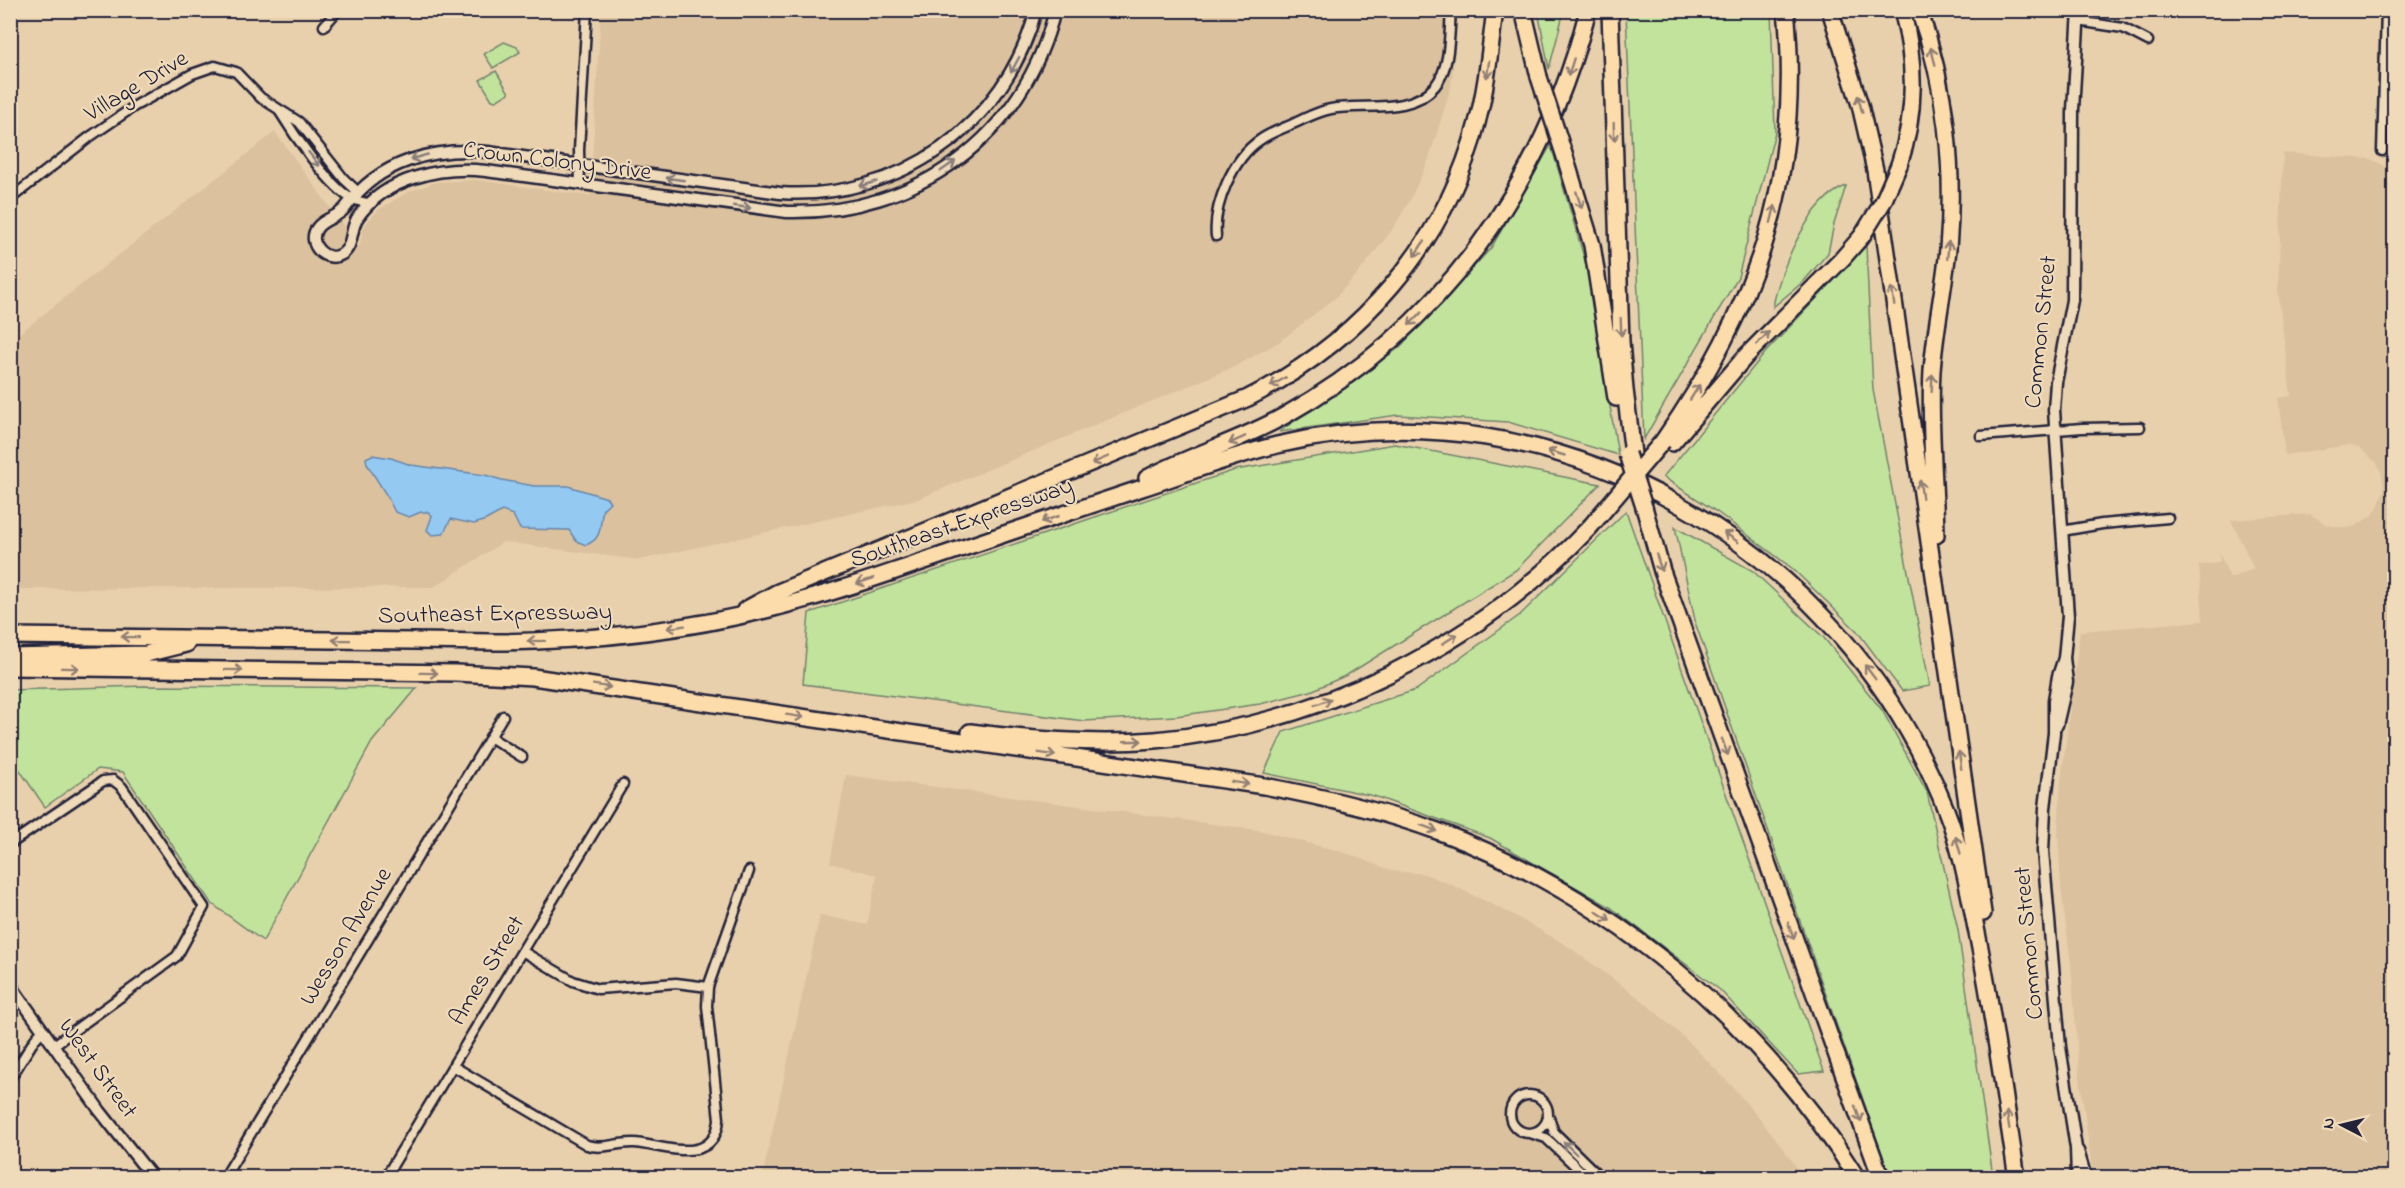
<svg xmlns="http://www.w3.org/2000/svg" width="2405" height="1188" font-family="'Indie Flower',sans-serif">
<rect width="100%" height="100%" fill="#e9d0ac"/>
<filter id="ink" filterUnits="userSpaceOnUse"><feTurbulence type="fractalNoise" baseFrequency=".0167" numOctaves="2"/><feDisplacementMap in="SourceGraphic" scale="12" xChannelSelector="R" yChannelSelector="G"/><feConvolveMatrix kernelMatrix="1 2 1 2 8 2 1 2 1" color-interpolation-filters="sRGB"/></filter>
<g filter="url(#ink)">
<!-- built -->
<path fill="#dbc19e" d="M601,11H1459L1451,87L1429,159L1410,200L1392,230L1361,270L1335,298L1279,342L1234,367L918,499L639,560L503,542L434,587L11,589V340L275,132L359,247L364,226L378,210L408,192L436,182L477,180L590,196Z
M2283,153L2371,159L2394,171V1177H2093L2079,1071L2071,964L2061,888L2058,835L2061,781L2080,631L2203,621L2199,565L2220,563L2219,552L2230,578L2254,569L2231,520L2310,514L2327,525L2346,528L2356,526L2372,515L2378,507L2384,490L2381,471L2376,462L2359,448L2349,445L2285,455L2278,398L2291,396L2278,292Z
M846,775L1258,830L1346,853L1393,871L1425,874L1454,886L1510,913L1566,945L1642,1000L1689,1042L1733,1087L1774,1136L1804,1177L762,1178L820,915L867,925L877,875L830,863Z"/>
<!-- green -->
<path fill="#c1e39c" stroke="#72826c" stroke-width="1.5" d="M1538,11H1564L1549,69Z
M1626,11H1771L1775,132L1738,277L1644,439Z
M504,42L517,47L520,52L493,68L484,54Z
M496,71L509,93L496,101L492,100L480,80Z
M1551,145L1588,271L1618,455L1508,422L1398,415L1279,432L1399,348L1491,248Z
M1846,186L1834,224L1828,253L1804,281L1773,307C1779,271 1809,199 1846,186Z
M1866,246L1873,390L1930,686L1902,691L1857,631L1793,569L1717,512L1663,477L1765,353Z
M1395,444L1600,484L1516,570L1347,675L1311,691L1260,704L1176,716L1084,721L803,684L809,613L1235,470Z
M1626,511L1824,1071L1798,1074L1720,990L1610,907L1490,838L1374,796L1264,773L1283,732L1416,690L1520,615Z
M1675,527L1753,571L1824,638L1882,710L1927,792L1958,930L1993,1177H1890L1696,625Z
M144,686L417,688L372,742L263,941L211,903L123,772L98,769L45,807L17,766H11V690Z"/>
<!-- water -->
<path fill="#94c9f2" stroke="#6686a9" stroke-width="1.5" d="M372,455L391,458L411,465L485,475L502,480L534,486H568L607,498L610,502L603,509C599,524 604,538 586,545L576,541L569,530L520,529L513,515L502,511L486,520L474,524L451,519L443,534L432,535L427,530L432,516L428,512H421L409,517L395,512L387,496L367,464L366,458Z"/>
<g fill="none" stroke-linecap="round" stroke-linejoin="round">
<!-- minor casing -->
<g stroke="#22223b" stroke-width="13">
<path id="minor" d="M2078,21L2123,28L2148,41
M324,26L338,10
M280,112C294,135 327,183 349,197C356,201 363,203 372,203
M2382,151L2386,10
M580,184L579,150L587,10
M15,195L91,136L135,106L192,74L215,66L236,72L261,98L299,122L344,179L357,191
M1216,236C1213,205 1233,158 1260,140C1271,132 1285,128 1297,122C1308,117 1319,111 1331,109C1364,103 1411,115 1435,86C1451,67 1449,33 1451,10
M1981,436L2082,428L2140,427
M2062,531L2102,524L2168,518
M490,737L522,757
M10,844L103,781L113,780L122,787L204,907L177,956L54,1045
M522,951L573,981L598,989L676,983L708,987
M453,1066L587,1145C603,1150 618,1142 634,1143C663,1145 715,1168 719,1119L707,1006L708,987L749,871
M10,1079L35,1039L43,1030
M1510 1114a19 19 0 1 1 38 0a19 19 0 1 1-38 0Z
M1549,1118L1554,1132L1601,1178
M1533,1134L1546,1138L1588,1178
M224,1178L503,716
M385,1178L623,784"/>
</g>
<!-- tertiary casing -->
<g stroke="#22223b" stroke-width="15">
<path id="tertiary" d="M1036,10C1006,126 898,201 780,193L488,152C434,147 379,161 346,207C338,218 324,218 317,228C306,244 326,264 342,254C354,246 350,228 358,217C385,178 441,166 486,171L787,212C916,215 1024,137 1055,10
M2057,725L2067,682L2064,658
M10,984L100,1111L153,1178
M2078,1151L2086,1178
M2077,1178L2076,1148L2060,1047L2043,851L2045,808L2054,733V700L2058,676L2064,658L2068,616L2054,410L2056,382L2072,300L2073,110L2079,10"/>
</g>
<!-- motorway casing -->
<g stroke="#22223b" stroke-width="20">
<path id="motorway" d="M1523,10L1539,77
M1610,10L1621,341L1625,390L1633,454
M1830,10L1860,105L1875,170L1983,913
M1919,10C1946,86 1955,169 1948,249C1944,289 1935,330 1932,371C1929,425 1935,480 1936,535
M1565,157L1592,245L1616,398
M1899,165C1916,115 1916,61 1902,10
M1663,441C1757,306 1803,176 1786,10
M1672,443L1746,356L1842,259L1862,236
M1147,478C1192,454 1240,441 1284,416C1442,328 1543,185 1588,10
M1644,507L1662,571L1881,1178
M745,610L776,593L1248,398C1359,342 1445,245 1477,123C1487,86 1490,48 1495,10
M10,636L496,642C597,641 699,629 796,602C839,591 880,576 922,562C995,537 1069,512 1142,488C1187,473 1231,456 1277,445C1557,378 1844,548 1946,810C1961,848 1968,888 1976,928C1993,1010 2004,1094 2017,1178
M10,657L146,654L186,644
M10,667L456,673L533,677L1264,786C1324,797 1383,811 1440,832C1612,897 1760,1022 1857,1178
M970,732C1031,740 1093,745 1155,740C1319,726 1477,646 1590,527"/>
</g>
<!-- minor -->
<use href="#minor" stroke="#efdab9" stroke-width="8"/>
<!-- tertiary -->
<use href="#tertiary" stroke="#efdab9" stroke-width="10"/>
<!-- motorway -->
<use href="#motorway" stroke="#fddcac" stroke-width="15"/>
<!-- motorway-bridge casing -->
<g stroke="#22223b" stroke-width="20" stroke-linecap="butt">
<path id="motorway-bridge" d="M1539,77L1565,157
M1862,236L1883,202L1899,165
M1627,454L1644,507
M1590,527L1663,441"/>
</g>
<!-- motorway-bridge -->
<use href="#motorway-bridge" stroke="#fddcac" stroke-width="15"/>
</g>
<!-- one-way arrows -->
<defs><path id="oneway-shaft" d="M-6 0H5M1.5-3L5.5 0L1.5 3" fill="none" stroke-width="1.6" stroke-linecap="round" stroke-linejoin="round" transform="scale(1.5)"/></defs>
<g stroke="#907f74">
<use href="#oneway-shaft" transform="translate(1933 56) rotate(-105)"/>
<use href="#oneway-shaft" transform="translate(1571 67) rotate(108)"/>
<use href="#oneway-shaft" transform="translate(1488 69) rotate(98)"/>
<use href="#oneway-shaft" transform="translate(1860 104) rotate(-105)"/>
<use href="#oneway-shaft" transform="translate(1614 132) rotate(88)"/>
<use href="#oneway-shaft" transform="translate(1579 200) rotate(72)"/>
<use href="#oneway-shaft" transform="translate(1773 214) rotate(-76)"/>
<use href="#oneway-shaft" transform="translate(1419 249) rotate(124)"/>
<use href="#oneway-shaft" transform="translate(1948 250) rotate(-85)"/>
<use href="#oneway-shaft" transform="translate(1893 296) rotate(-98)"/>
<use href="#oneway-shaft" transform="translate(1415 319) rotate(135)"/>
<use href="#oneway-shaft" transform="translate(1621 327) rotate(88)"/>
<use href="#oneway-shaft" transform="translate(1763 338) rotate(-46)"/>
<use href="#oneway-shaft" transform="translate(1278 382) rotate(150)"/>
<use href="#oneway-shaft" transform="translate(1932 383) rotate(-88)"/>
<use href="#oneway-shaft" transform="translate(1695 392) rotate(-58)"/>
<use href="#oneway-shaft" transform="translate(1237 440) rotate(156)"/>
<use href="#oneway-shaft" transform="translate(1556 453) rotate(-164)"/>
<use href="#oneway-shaft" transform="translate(1100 460) rotate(157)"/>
<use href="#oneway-shaft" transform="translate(1921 489) rotate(-98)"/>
<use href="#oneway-shaft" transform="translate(1050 519) rotate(161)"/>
<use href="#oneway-shaft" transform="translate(1731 537) rotate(-145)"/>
<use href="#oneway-shaft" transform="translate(1659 563) rotate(72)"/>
<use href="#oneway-shaft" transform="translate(865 581) rotate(161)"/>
<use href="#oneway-shaft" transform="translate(676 627) rotate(171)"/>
<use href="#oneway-shaft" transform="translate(130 637) rotate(-179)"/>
<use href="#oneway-shaft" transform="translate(1450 639) rotate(-32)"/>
<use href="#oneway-shaft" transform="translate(341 640) rotate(-179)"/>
<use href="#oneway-shaft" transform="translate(536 641) rotate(179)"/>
<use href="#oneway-shaft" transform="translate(70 668) rotate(1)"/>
<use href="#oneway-shaft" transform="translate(234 670) rotate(1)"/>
<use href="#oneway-shaft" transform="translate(1870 672) rotate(-127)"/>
<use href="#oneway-shaft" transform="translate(429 673) rotate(1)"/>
<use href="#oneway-shaft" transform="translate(602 686) rotate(9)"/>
<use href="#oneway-shaft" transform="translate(1323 702) rotate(-20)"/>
<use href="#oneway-shaft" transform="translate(795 716) rotate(9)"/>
<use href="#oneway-shaft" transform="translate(1133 741) rotate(-2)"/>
<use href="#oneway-shaft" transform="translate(1725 747) rotate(70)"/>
<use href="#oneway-shaft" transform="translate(1047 754) rotate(9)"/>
<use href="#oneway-shaft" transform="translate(1960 760) rotate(-98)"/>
<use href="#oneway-shaft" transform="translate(1240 783) rotate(9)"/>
<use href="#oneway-shaft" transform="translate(1429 828) rotate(20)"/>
<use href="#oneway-shaft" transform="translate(1958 845) rotate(-106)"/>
<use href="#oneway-shaft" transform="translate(1603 916) rotate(33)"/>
<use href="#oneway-shaft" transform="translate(1791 931) rotate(70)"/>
<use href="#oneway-shaft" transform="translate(1858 1114) rotate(70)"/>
<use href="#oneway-shaft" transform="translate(2008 1120) rotate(-99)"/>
</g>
<g stroke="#887e7a">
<use href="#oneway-shaft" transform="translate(1015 65) rotate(118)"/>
<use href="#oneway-shaft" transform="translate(419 157) rotate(163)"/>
<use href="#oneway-shaft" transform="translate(314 159) rotate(52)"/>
<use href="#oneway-shaft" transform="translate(948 166) rotate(-35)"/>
<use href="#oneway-shaft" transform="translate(675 179) rotate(-172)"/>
<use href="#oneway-shaft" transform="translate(868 184) rotate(164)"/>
<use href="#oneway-shaft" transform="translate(742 207) rotate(8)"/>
<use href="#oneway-shaft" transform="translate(1570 1148) rotate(-136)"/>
</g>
</g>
<g text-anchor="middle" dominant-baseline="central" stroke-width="4.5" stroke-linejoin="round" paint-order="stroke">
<!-- street labels -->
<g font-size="24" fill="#22223b" stroke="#efdab9">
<text transform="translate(137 87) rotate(-31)">Village Drive</text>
<text transform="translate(557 162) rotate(7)">Crown Colony Drive</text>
<text transform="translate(2042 332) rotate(-84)">Common Street</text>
<text transform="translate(962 524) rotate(-19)">Southeast Expressway</text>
<text transform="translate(495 615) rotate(-1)">Southeast Expressway</text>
<text transform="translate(347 937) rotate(-59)">Wesson Avenue</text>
<text transform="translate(2030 943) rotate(-95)">Common Street</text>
<text transform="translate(488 971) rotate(-59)">Ames Street</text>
<text transform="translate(97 1069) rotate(54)">West Street</text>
</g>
</g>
<!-- margin -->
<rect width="2405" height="1188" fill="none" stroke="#efdab9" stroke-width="36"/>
<rect x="18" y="18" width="2369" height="1152" fill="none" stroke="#22223b" stroke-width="2" filter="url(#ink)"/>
<!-- north arrow -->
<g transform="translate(2342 1125) rotate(277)" stroke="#efdab9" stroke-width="4.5" paint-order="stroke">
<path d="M0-4.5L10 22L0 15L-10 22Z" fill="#22223b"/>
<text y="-9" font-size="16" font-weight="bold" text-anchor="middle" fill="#22223b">N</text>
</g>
</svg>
